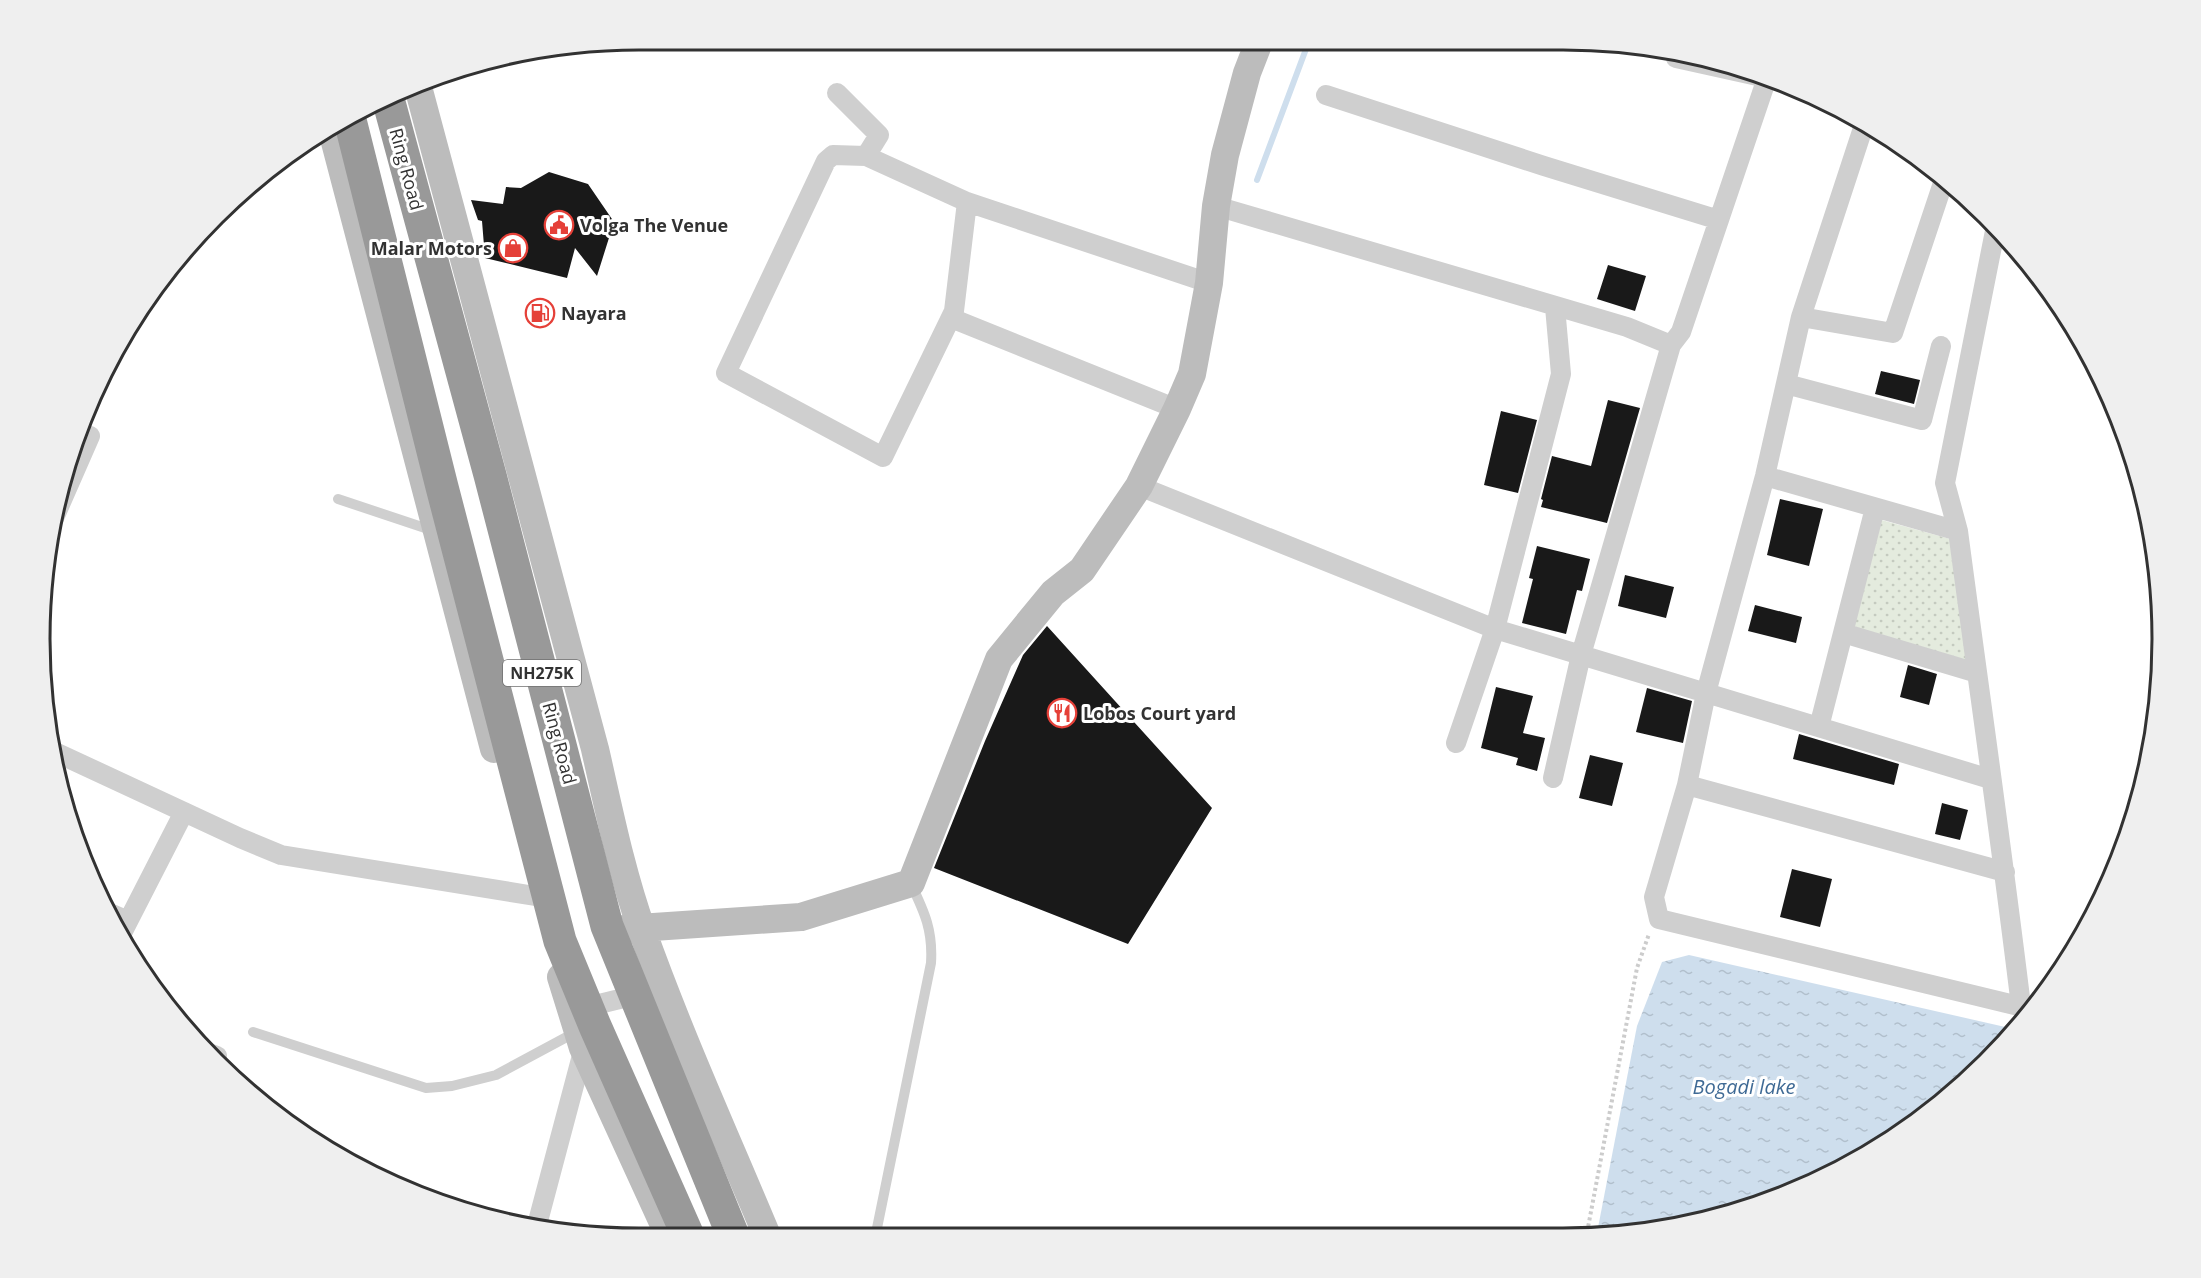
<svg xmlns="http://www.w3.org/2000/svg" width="2201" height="1278" font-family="'Open Sans',sans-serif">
<defs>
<pattern id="grass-dots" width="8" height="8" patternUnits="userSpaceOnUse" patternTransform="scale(1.5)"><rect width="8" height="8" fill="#e4ebde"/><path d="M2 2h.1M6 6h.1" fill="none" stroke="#c4cabf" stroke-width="1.8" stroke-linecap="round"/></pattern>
<pattern id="water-ripples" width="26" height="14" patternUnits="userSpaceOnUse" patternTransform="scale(1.5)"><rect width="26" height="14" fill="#cedeed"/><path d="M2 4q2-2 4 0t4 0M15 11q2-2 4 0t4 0" fill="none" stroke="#b1bfcc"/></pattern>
</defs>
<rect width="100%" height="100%" fill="#fff"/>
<!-- grass -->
<path fill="url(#grass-dots)" d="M1878,519L1954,540L1972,664L1852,630Z"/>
<!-- water -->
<path fill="url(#water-ripples)" d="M1689,955L2014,1029L1986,1064L1862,1158L1755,1207L1596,1238L1637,1026L1662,962Z"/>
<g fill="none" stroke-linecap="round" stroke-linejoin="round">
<!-- stream -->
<path stroke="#cedeed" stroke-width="6" d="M1257,180L1309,41"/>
</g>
<!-- building -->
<path fill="#191919" d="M549,172L588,184L614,222L597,276L575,248L567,278L485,258L482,221L478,220L471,200L503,204L506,187L521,188Z
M1608,265L1646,276L1635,311L1597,299Z
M1881,371L1920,380L1914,404L1875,394Z
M1608,400L1640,408L1607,523L1541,507L1543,500L1541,499L1552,456L1591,466Z
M1501,411L1537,420L1518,493L1484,485Z
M1780,499L1823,509L1809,566L1767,555Z
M1537,546L1590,559L1582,591L1577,590L1566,634L1522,623L1533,579L1529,578Z
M1625,575L1674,587L1666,618L1618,606Z
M1755,605L1802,617L1796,643L1748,631Z
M1047,626L1212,808L1128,944L934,868L985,741L1023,655Z
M1908,665L1937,674L1929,705L1900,697Z
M1496,687L1533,696L1523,733L1545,738L1537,771L1516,765L1518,758L1481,748Z
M1647,688L1692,701L1683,743L1636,732Z
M1799,734L1899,764L1894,785L1793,759Z
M1590,755L1623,763L1612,806L1579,798Z
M1942,803L1968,810L1960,840L1935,834Z
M1792,869L1832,879L1820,927L1780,917Z"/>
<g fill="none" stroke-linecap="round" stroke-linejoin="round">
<!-- path -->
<path stroke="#ccc" stroke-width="4" stroke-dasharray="3 3" stroke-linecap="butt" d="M1586,1238L1637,968L1649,934"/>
<!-- lane -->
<path stroke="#cfcfcf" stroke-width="10" d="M338,499L434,531
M253,1032L426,1088L452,1086L496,1075L576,1032
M875,1238L931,963C933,931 925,913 911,884"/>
<!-- street -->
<path stroke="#cfcfcf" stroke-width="20" d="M1676,58L1771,79
M837,93L879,135L866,156L967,202L1209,283
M1326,95L1544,166L1719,220
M1864,125L1801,317L1765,476L1706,693L1687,785L1654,897L1659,919L2031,1009
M866,156L833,155L826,161L726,373L883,457L954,311L967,202
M1216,206L1627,327L1671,345L1581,655L1553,778
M1801,317L1893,333L1944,180
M951,318L1177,409
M1671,345L1681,332L1767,78
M1786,384L1922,420L1941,346
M1765,476L1958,531C1979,690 2002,848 2021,1006
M1139,486L1495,629L1990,779
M51,525L90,436
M1958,531L1945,483L1996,226
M1843,633L1977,673
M1819,727L1875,508
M1456,743L1495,629L1561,374L1555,307
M55,752L240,838L281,855L535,896
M1687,785L2005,872
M107,912L128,921
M119,939L184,812
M587,1007L636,995
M209,1053L217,1056
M537,1225L585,1044"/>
<!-- secondary -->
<path stroke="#bcbcbc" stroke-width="28" d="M417,83L595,749C609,810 621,871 642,930C679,1034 725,1135 768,1238
M331,127L494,749
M609,930L801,917L911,883L999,659L1053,593L1082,570L1139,486L1177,409L1192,374L1209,283L1216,206L1225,155L1247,73L1259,42
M561,977L583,1048L670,1238"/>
<!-- highway -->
<path stroke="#999" stroke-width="33" d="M387,95L490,475L607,926L734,1238
M349,116L442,487L560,941L595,1026L689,1238"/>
</g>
<!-- icons -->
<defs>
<g id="civic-ring" transform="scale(1.5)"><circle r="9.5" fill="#fff" stroke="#e54038" stroke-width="1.5"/><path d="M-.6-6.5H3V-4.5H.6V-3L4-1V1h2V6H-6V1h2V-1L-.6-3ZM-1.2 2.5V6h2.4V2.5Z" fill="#e54038"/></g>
<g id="shop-ring" transform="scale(1.5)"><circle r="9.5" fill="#fff" stroke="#e54038" stroke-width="1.5"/><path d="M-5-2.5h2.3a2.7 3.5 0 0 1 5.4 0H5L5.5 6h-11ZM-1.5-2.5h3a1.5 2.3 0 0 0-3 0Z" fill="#e54038"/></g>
<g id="fuel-ring" transform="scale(1.5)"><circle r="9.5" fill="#fff" stroke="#e54038" stroke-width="1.5"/><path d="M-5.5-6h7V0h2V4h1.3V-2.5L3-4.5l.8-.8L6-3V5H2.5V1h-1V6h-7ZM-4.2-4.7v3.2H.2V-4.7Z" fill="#e54038"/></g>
<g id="restaurant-ring" transform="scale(1.5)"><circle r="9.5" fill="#fff" stroke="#e54038" stroke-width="1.5"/><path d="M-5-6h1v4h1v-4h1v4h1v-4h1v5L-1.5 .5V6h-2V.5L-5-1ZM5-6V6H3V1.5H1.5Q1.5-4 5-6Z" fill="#e54038"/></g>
</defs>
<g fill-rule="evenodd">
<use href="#civic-ring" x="559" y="225"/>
<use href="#shop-ring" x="513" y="248"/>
<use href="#fuel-ring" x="540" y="313"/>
<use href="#restaurant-ring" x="1062" y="713"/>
</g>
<g text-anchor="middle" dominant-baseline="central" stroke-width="6" stroke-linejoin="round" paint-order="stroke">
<!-- shield labels -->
<rect fill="#fff" stroke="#707070" stroke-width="1.5" x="503" y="660" width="78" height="26" rx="4.5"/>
<g font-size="16" font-weight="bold" fill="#323232">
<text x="542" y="673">NH275K</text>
</g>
<!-- street labels -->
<g font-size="18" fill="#323232" stroke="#fff">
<text transform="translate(407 169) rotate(75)">Ring Road</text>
<text transform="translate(560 743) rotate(75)">Ring Road</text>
</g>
<!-- poi labels -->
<g font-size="18" font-weight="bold" fill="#323232" stroke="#fff" text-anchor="start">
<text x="580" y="225">Volga The Venue</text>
<text x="492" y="248" text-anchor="end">Malar Motors</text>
<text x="561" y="313">Nayara</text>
<text x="1083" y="713">Lobos Court yard</text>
</g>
<!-- water labels -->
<g font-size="20" font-style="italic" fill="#3f6a95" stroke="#fff">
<text x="1744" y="1086">Bogadi lake</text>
</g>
</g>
<!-- crop -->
<path d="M0 0H2201V1278H0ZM639 50H1563A589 589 0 0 1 2152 639V639A589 589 0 0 1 1563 1228H639A589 589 0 0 1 50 639V639A589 589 0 0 1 639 50Z" fill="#efefef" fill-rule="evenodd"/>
<path fill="none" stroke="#323232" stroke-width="3" d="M639 50H1563A589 589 0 0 1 2152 639V639A589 589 0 0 1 1563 1228H639A589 589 0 0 1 50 639V639A589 589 0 0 1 639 50Z"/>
</svg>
